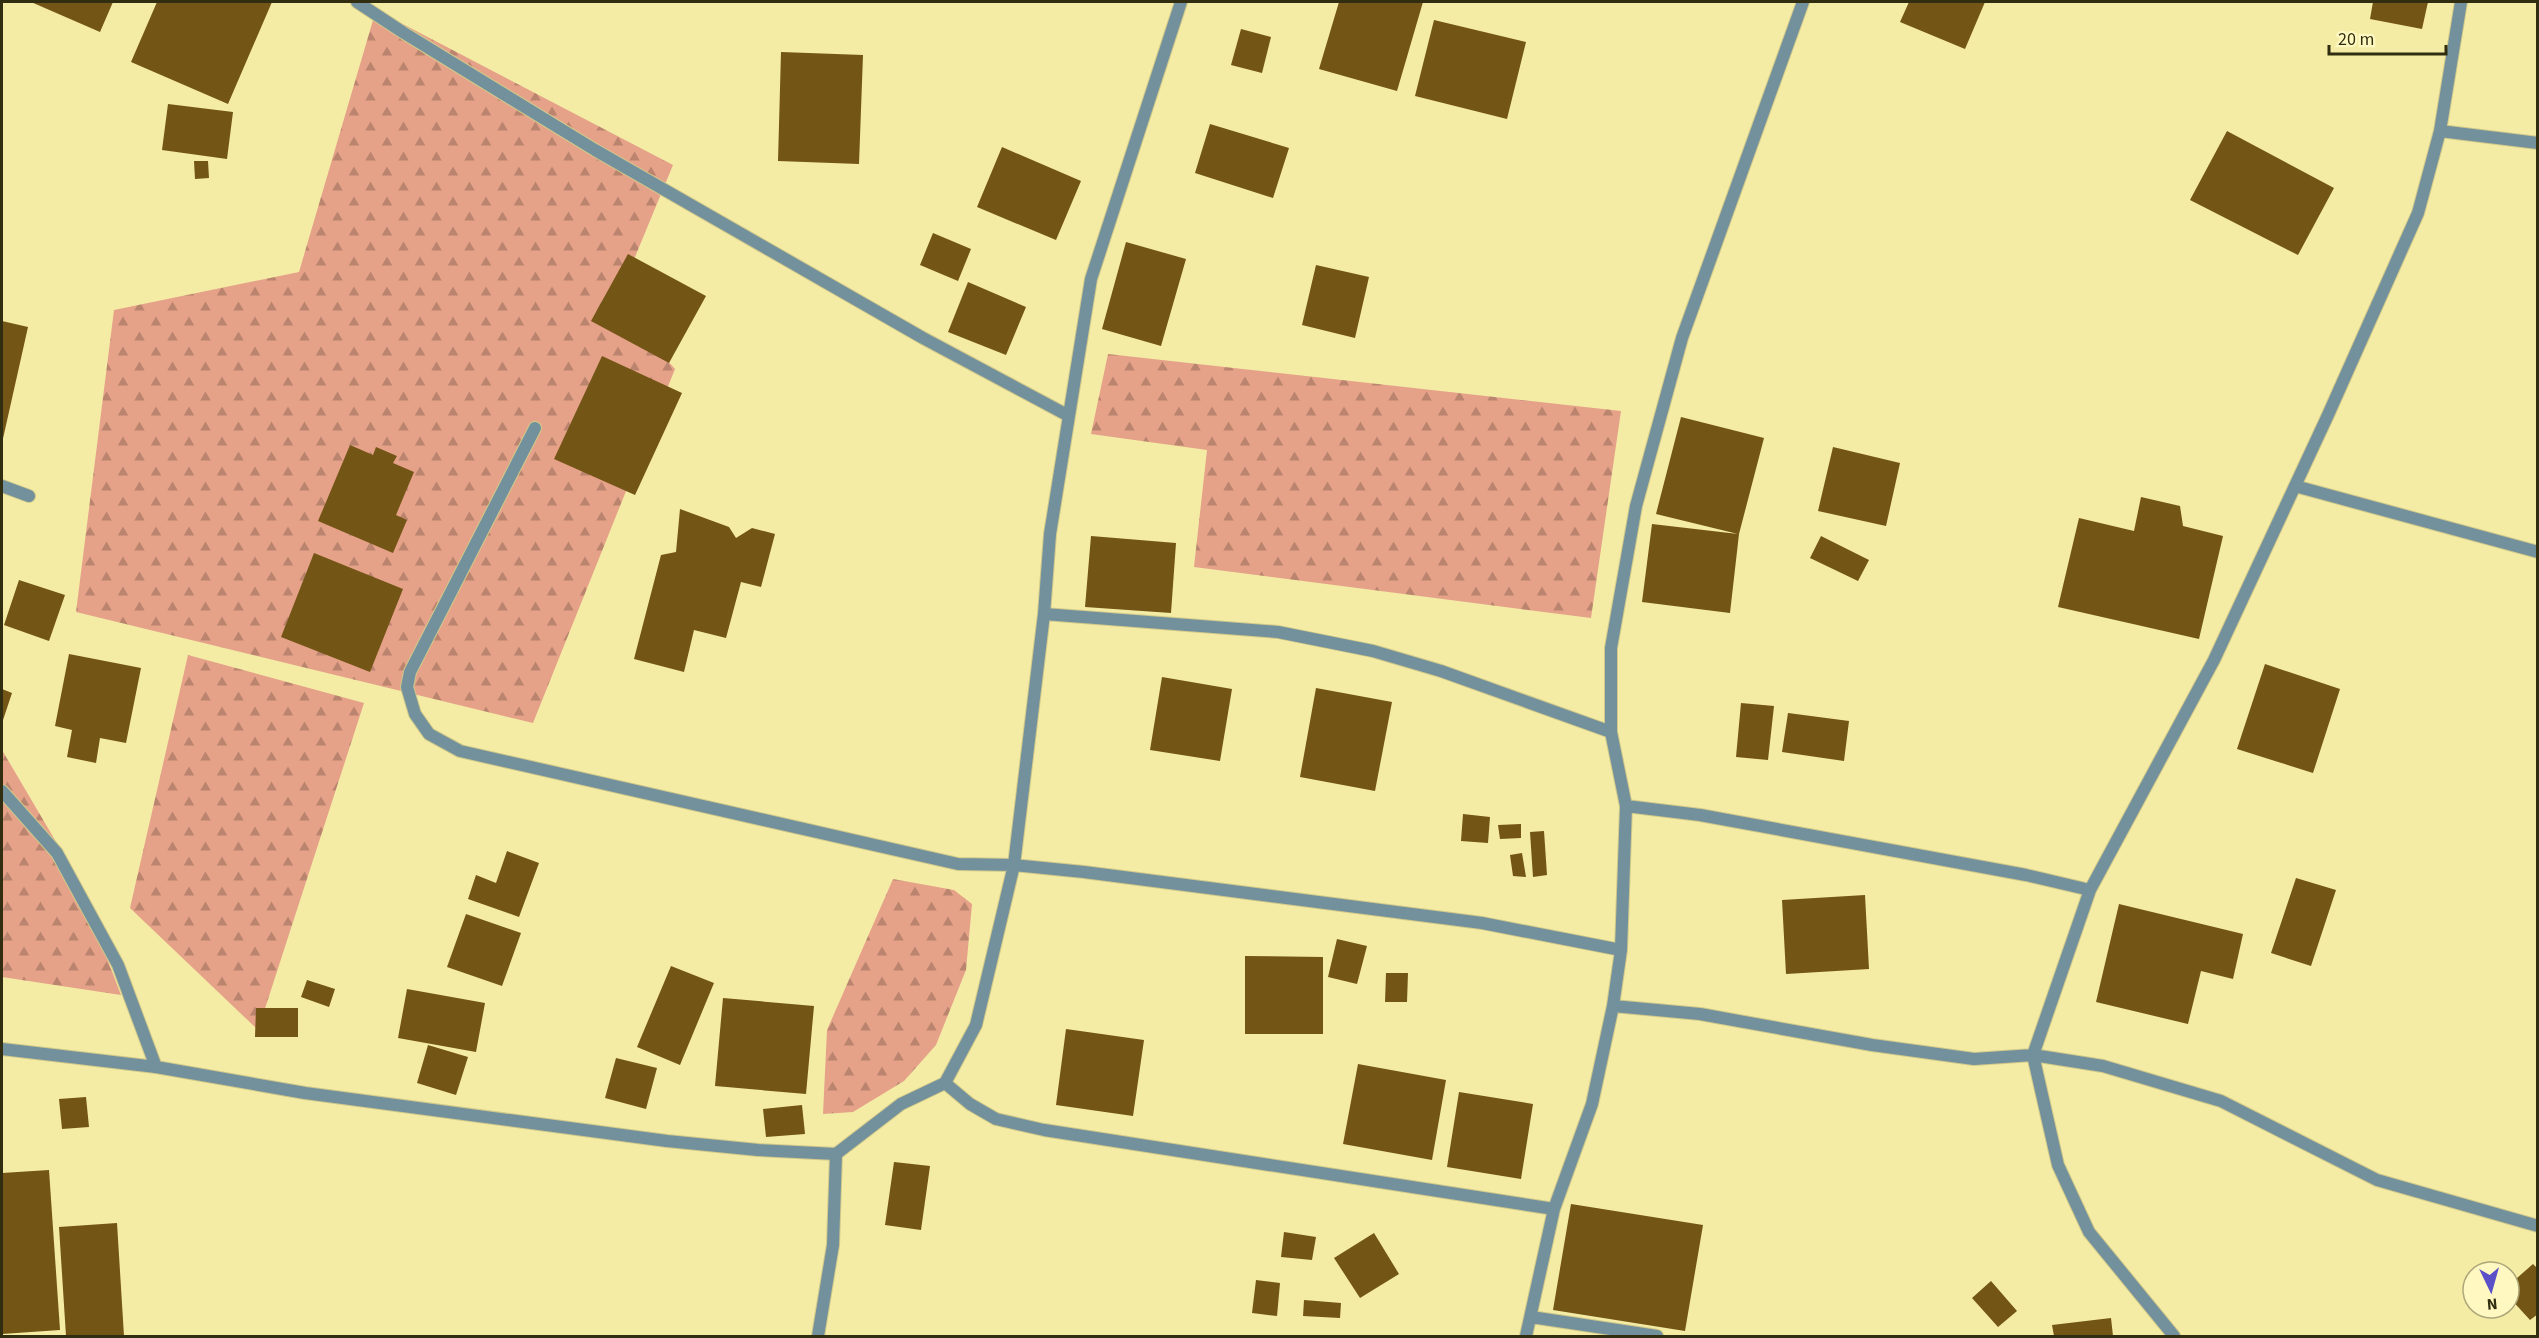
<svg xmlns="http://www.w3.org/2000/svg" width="2539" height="1338" font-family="'Source Sans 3',sans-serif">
<defs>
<pattern id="forest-firs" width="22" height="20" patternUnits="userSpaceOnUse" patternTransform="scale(1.5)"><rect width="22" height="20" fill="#e5a289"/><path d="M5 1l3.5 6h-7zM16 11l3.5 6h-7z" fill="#ba846f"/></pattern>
</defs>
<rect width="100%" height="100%" fill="#f4eba5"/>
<!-- forest -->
<path fill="url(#forest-firs)" d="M376,10L673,165L616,303L675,369L533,723L76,612L114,310L299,272Z
M1108,354L1621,411L1591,618L1194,567L1207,450L1091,434Z
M188,655L364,703L258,1030L130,908Z
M2,750L75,874L121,995L2,977Z
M893,879L954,890L972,904L966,970L936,1045L904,1081L853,1112L823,1114L827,1030Z"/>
<!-- building -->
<path fill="#735515" d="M31,2H113L100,32Z
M157,2H272L228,104L131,62Z
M1339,2H1423L1397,91L1319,69Z
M1909,2H1985L1965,49L1900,22Z
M2373,2H2428L2422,29L2370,19Z
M1434,20L1526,42L1507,119L1415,96Z
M1241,29L1271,37L1262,73L1231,65Z
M781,52L863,55L859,164L778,161Z
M168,104L233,112L227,159L162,150Z
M1210,124L1289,148L1273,198L1195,173Z
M2227,131L2334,188L2298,255L2190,200Z
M1002,147L1081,181L1056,240L977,207Z
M194,161H208L209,178L195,179Z
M933,233L971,249L958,281L920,265Z
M1126,242L1186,259L1161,346L1102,329Z
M628,254L706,296L669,363L591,321Z
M1316,265L1369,277L1355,338L1302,325Z
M968,282L1026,307L1006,355L948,332Z
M2,321L28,327L2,443Z
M602,356L682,393L635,495L554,459Z
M1681,417L1764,438L1739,534L1730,613L1642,602L1652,524L1738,534L1656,514Z
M350,445L373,455L376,447L397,456L393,463L414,472L396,515L407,520L393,553L318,521Z
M1833,447L1900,463L1886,526L1818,511Z
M2141,497L2180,506L2183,526L2223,536L2199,639L2058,607L2079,518L2134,531Z
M680,509L729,527L736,538L752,528L775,534L761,587L741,582L726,638L694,630L684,672L634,659L661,555L676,552Z
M1091,536L1176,543L1171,613L1085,607Z
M1821,536L1869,560L1858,581L1810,558Z
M314,553L403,589L370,672L281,637Z
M19,580L65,595L49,641L4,625Z
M69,654L141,668L126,743L100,738L96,763L67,757L72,730L55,726Z
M2265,664L2340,689L2313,773L2237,749Z
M1162,677L1232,689L1220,761L1150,750Z
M1316,688L1392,702L1375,791L1300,777Z
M2,689L12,693L2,723Z
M1741,703L1774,706L1768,760L1736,757Z
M1788,713L1849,721L1844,761L1782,752Z
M1463,814L1490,817L1488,843L1461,841Z
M1521,824V838L1500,839L1498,825Z
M1544,831L1547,875L1533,877L1530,832Z
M507,851L539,863L519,917L468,899L476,875L496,883Z
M1522,853L1526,877L1513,876L1510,855Z
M2296,878L2336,890L2311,966L2271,953Z
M1865,895L1869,969L1786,974L1782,900Z
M2119,904L2243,934L2233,979L2201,971L2188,1024L2096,1002Z
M466,914L521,933L502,986L447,967Z
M1337,939L1367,946L1357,984L1328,977Z
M1245,956L1323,957V1034H1245Z
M671,966L714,983L680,1065L637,1047Z
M1386,973H1408L1407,1002H1385Z
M307,980L335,989L329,1007L301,997Z
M407,989L485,1003L476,1052L398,1038Z
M723,998L814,1006L806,1094L715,1086Z
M256,1008H298V1037H255Z
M1066,1029L1144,1040L1133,1116L1056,1105Z
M428,1045L468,1057L456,1095L417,1083Z
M616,1058L657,1068L646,1109L605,1098Z
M1358,1064L1446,1080L1432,1160L1343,1144Z
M1459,1092L1533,1104L1521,1179L1447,1167Z
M86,1097L89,1127L62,1129L59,1099Z
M802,1105L805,1134L766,1137L763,1109Z
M894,1162L930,1166L921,1230L885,1225Z
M49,1170L60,1330L2,1334V1173Z
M1571,1204L1703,1225L1685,1331L1553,1310Z
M117,1223L124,1336H66L59,1227Z
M1284,1232L1316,1237L1312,1260L1281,1257Z
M1374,1233L1399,1274L1360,1298L1334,1258Z
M2533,1264L2538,1269V1314L2530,1320L2509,1297V1285Z
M1256,1280L1280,1283L1277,1316L1252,1313Z
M1991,1281L2017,1311L1998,1327L1972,1298Z
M1304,1300L1341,1303L1340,1318L1303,1316Z
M2111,1318L2113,1336H2054L2052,1325Z"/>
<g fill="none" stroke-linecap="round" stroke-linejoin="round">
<!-- service casing -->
<g stroke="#d1c98a" stroke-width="14">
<path id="service" d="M2,1049L156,1067"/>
</g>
<!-- minor casing -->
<g stroke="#d1c98a" stroke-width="14">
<path id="minor" d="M357,2L404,33L595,150L923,338L1069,416
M2440,131L2538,143
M535,428L410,672L407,687L415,714L429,734L460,751L958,864L1014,865L1084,872L1482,923L1621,950
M2,486L29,496
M2295,486L2538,552
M1044,614L1278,632L1373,651L1441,671L1611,732
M2,791L57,853L118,965L156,1067L305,1093L667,1141L758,1150L836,1154L833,1245L818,1336
M1626,806L1700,815L2026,875L2090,890
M1613,1006L1700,1014L1872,1045L1974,1059L2033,1055L2090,890L2214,660L2328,415L2418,213L2440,131L2461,2
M945,1083L970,1104L996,1119L1044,1130L1554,1209
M836,1154L901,1104L945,1083L976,1025L1014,865L1044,614L1050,534L1091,279L1181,2
M1531,1317L1657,1336
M1526,1336L1554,1209L1592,1104L1613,1006L1621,950L1626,806L1611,732V648L1636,506L1682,338L1803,2
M2174,1336L2089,1232L2058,1165L2033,1055L2103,1066L2221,1101L2377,1180L2538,1226"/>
</g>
<!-- service -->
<use href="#service" stroke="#72919d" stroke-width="12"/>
<!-- minor -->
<use href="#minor" stroke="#72919d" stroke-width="12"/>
</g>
<!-- border -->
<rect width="2539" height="1338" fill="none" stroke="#312d11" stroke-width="6"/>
<!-- north arrow -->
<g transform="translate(2491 1290) rotate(175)"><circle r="28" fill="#fff8c0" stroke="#ada77a" stroke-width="1.5"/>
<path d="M0-4.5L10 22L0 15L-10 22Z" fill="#5a51c9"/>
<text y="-9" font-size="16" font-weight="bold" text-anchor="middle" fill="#312d11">N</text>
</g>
<!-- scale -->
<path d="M2329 45v9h117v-9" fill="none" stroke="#312d11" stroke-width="3"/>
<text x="2338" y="45" font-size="18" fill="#312d11" stroke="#fff8c0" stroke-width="4.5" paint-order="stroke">20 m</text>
</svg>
